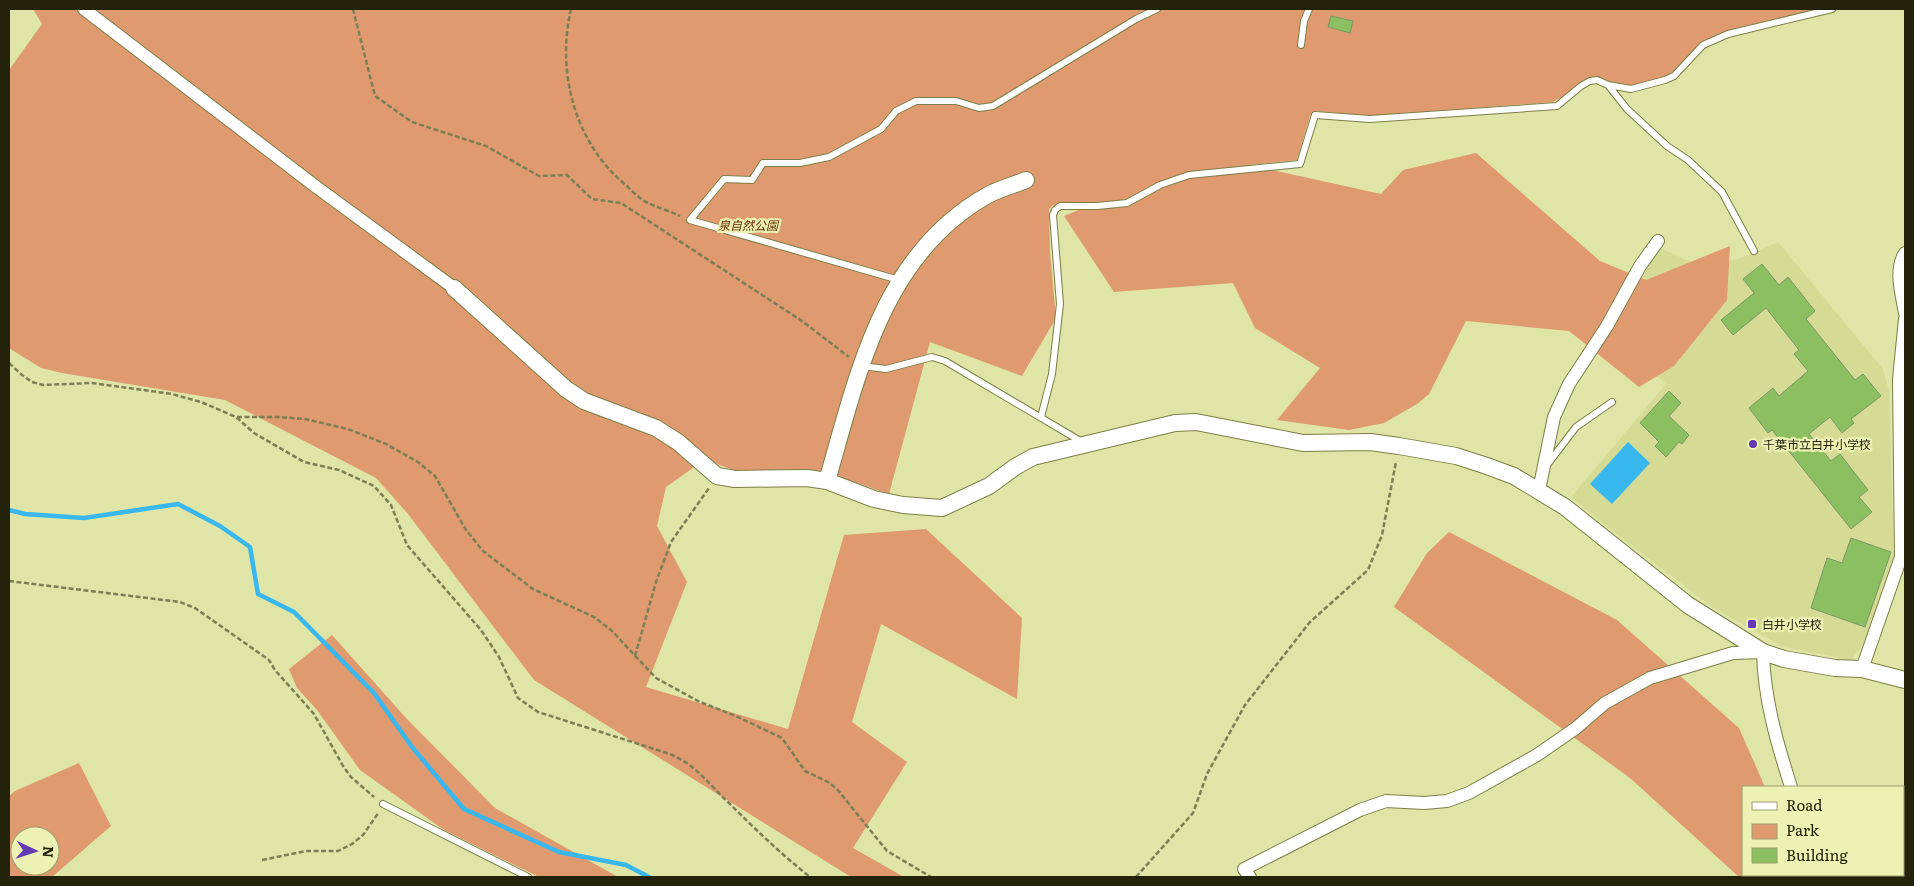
<svg xmlns="http://www.w3.org/2000/svg" width="1914" height="886" font-family="Literata,'Noto Sans JP',serif">
<rect width="100%" height="100%" fill="#dfe5a6"/>
<!-- built -->
<path fill="#d5db95" d="M1778,242L1883,369L1889,391L1894,558L1866,640L1851,660L1783,647L1712,607L1623,539L1571,497L1666,384L1606,335L1660,248L1700,266L1738,259Z"/>
<!-- green -->
<path fill="#df9a70" fill-rule="evenodd" d="M33,9H1819L1733,29L1667,76L1633,86L1611,83L1598,78L1553,102L1371,116L1317,111L1312,113L1310,116L1297,160L1249,165L1381,194L1403,170L1476,153L1600,261L1646,280L1730,246L1727,300L1674,366L1639,387L1569,331L1466,321L1429,394L1417,404L1384,423L1349,430L1277,420L1320,368L1255,328L1233,283L1114,292L1064,216L1093,204L1061,203L1052,206L1049,210L1050,253L1056,318L1022,376L930,342L889,494C875,489 860,483 845,480C803,472 743,483 707,458L666,487L657,526L687,582L646,687L788,729L844,535L926,529L1022,618L1017,699L881,624L852,722L907,762L853,848L904,877H851L534,680L408,514L376,478L225,400L62,373L41,368L9,348V70L42,24Z
M1449,532L1617,620L1739,728L1765,787H1743V875H1804L1807,877H1739L1630,778L1394,607L1427,553Z
M332,635L406,718L495,808L618,877H539L444,830L360,770L317,710L297,688L289,669Z
M79,763L111,826L52,877H9V796L15,791ZM20,836H50V866H20Z"/>
<!-- water -->
<path fill="#39b7ef" d="M1628,442L1650,463L1612,504L1590,484Z"/>
<g fill="none" stroke-linecap="round" stroke-linejoin="round">
<!-- stream -->
<path stroke="#39b7ef" stroke-width="4.5" d="M9,510L25,514L84,518L178,504L220,526L250,547L258,594L294,612L374,693L412,747L464,809L559,852L626,865L649,877"/>
</g>
<!-- building -->
<path fill="#8cbe62" stroke="#7b9864" d="M1331,16L1353,21L1350,33L1328,27Z
M1762,264L1779,285L1788,277L1815,311L1806,319L1855,380L1863,374L1881,396L1851,419L1854,423L1842,433L1830,417L1809,434L1831,461L1840,454L1868,490L1859,497L1872,512L1851,529L1772,430L1768,433L1749,408L1773,388L1779,396L1808,371L1794,354L1799,350L1766,308L1733,335L1721,320L1754,293L1743,279Z
M1669,391L1681,403L1669,416L1689,435L1682,444L1679,442L1666,457L1655,446L1659,442L1640,423Z
M1851,538L1891,552L1865,627L1811,608L1827,558L1842,563Z"/>
<g fill="none" stroke-linecap="round" stroke-linejoin="round">
<!-- service casing -->
<g stroke="#7b7f44" stroke-width="8">
<path id="service" d="M1301,45L1304,21L1309,9
M1608,85L1631,89L1665,80L1674,76L1703,45L1728,34L1832,9
M899,280L690,220L724,179L752,180L763,163H800L829,157L881,129L896,111L916,101H956L979,108L993,106L1136,19L1157,9
M862,366L886,369L932,357L945,361L1082,442
M1041,417L1052,374L1060,304L1053,215L1055,210L1060,206H1097L1127,203L1160,185L1189,175L1300,164L1315,115L1370,119L1557,106L1581,86L1590,81L1597,80L1608,85L1627,109L1667,146L1688,160L1722,192L1754,251
M1547,465L1576,427L1612,402
M383,804L528,877"/>
</g>
<!-- minor casing -->
<g stroke="#7b7f44" stroke-width="14">
<path id="minor" d="M84,9L315,186L454,288
M1905,253C1894,270 1902,295 1905,313
M1539,490L1554,417L1569,384L1607,326L1640,266L1658,241
M1862,669L1901,557L1899,379L1905,319
M1821,875L1822,877
M1250,877L1244,869L1360,810L1386,801L1424,803L1447,801L1469,793L1537,755L1576,728L1605,703L1650,678L1733,653L1763,652C1764,699 1777,743 1791,787"/>
</g>
<!-- tertiary casing -->
<g stroke="#7b7f44" stroke-width="18">
<path id="tertiary" d="M454,288L566,389L584,401L656,428L678,442L717,476L735,479L807,478L827,481L874,499L903,505L942,508L989,486L1015,467L1033,457L1175,423L1196,422L1303,443L1370,442L1399,446L1456,456L1487,466L1514,476L1565,507L1688,605L1763,652L1784,659L1835,668L1862,669L1905,680
M827,481C858,374 882,254 988,195C999,189 1014,185 1026,180"/>
</g>
<!-- path -->
<path stroke="#7c7f54" stroke-width="2.5" stroke-dasharray="5 2.5" stroke-linecap="butt" d="M353,9L375,96L412,122L486,146L539,176L567,175L592,199L621,203L802,321L849,357
M571,9C556,73 575,144 627,186C633,192 640,199 648,203C658,208 670,211 680,216
M9,363L22,375L32,382L43,385L92,383L172,394L201,402L236,417L254,433L304,462L339,470L374,486L391,505L407,545L481,630L499,657L518,698L538,712L670,754C699,767 707,783 729,803C755,829 781,854 810,877
M237,417H278L305,419L348,429L386,444L418,462L435,476L466,530L483,551L533,589L594,617L611,630L656,678L698,701L738,717L782,738L805,771L828,782L837,789L887,851L931,877
M9,581L180,602L195,608L269,660L275,670L314,714L343,766L351,777L374,797
M635,656L656,582L671,542L709,488
M262,860L306,851H338L352,844L363,835L379,812
M1136,877L1193,813L1207,774L1245,705L1310,622L1368,570L1382,535L1396,462"/>
<!-- service -->
<use href="#service" stroke="#fff" stroke-width="6"/>
<!-- minor -->
<use href="#minor" stroke="#fff" stroke-width="12"/>
<!-- tertiary -->
<use href="#tertiary" stroke="#fff" stroke-width="16"/>
</g>
<!-- markers -->
<g fill="#613cb4" stroke="#ecf2b3" stroke-width="2">
<circle cx="1753" cy="444" r="5"/>
<rect x="1747" y="619" width="10" height="10" rx="2.5"/>
</g>
<g text-anchor="middle" dominant-baseline="central" stroke-width="4.5" stroke-linejoin="round" paint-order="stroke">
<!-- park labels -->
<g font-size="12" font-style="italic" fill="#6a3000" stroke="#ecf2b3">
<text x="748" y="225">泉自然公園</text>
</g>
<!-- poi labels -->
<g font-size="12" fill="#22230a" stroke="#ecf2b3" text-anchor="start">
<text x="1763" y="444">千葉市立白井小学校</text>
<text x="1762" y="624">白井小学校</text>
</g>
</g>
<!-- border -->
<rect width="1914" height="886" fill="none" stroke="#22230a" stroke-width="20"/>
<!-- legend -->
<rect x="1742" y="786" width="162" height="90" fill="#ecf2b3" stroke="#9b9f6f"/>
<rect x="1752" y="802" width="25" height="8" fill="#ffffff" stroke="#9b9f6f"/>
<text x="1786" y="811" font-size="15" fill="#22230a">Road</text>
<rect x="1752" y="824" width="25" height="15" fill="#df9a70" stroke="#9b9f6f"/>
<text x="1786" y="836" font-size="15" fill="#22230a">Park</text>
<rect x="1752" y="848" width="25" height="15" fill="#8cbe62" stroke="#9b9f6f"/>
<text x="1786" y="861" font-size="15" fill="#22230a">Building</text>
<!-- north arrow -->
<g transform="translate(35 851) rotate(94)"><circle r="24" fill="#ecf2b3" stroke="#9b9f6f"/>
<path d="M0-4L9 19L0 12L-9 19Z" fill="#613cb4"/>
<text y="-8" font-size="14" font-weight="bold" text-anchor="middle" fill="#22230a">N</text>
</g>
</svg>
